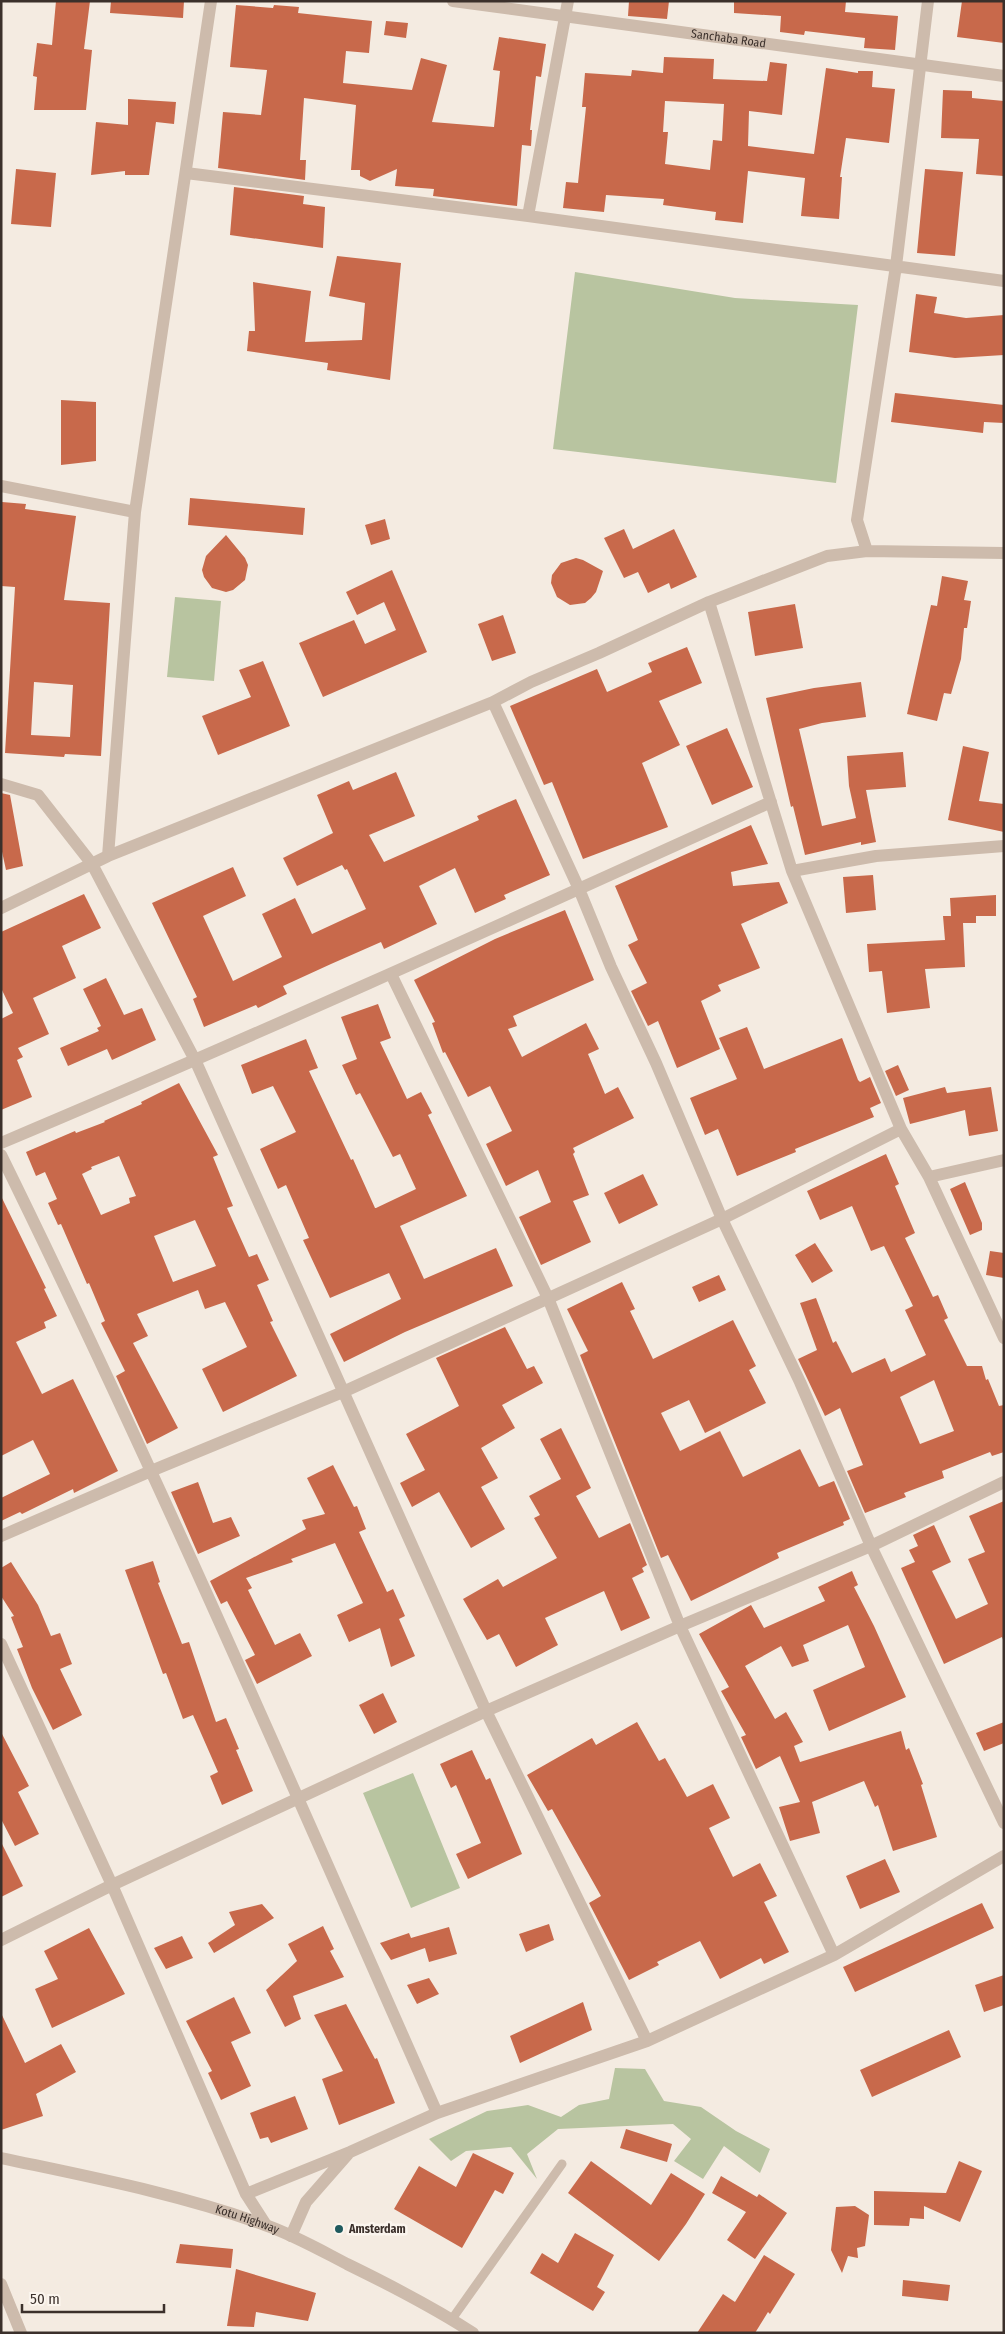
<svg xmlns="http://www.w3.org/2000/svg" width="1005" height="2334" font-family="'Fira Sans Condensed',sans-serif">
<rect width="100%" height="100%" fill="#f4ebe1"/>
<!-- green -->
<path fill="#b8c4a0" d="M575,272L735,298L858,305L836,483L553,449Z
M175,597L221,601L214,681L167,677Z
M413,1773L460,1888L411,1908L363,1793Z
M615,2068L645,2069L664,2101L701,2107L736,2131L770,2149L760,2173L724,2146L703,2179L674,2161L691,2139L673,2124L558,2129L527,2154L537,2179L511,2147L466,2151L451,2161L429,2139L487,2111L528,2105L561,2117L579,2105L609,2099Z"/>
<!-- building -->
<path fill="#c8694b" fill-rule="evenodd" d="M56,1H90L84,49L92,50L86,110H34L37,77L33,76L37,43L52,45Z
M111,1H184L183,18L110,13Z
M629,1H669L667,19L628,16Z
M734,1H846L845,12L898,16L895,50L864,48L865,38L805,31L804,35L780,32L781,16L734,13Z
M962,1H1004V43L957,37Z
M236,5L273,8L274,5L299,7L298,13L372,21L369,53L346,51L343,83L412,90L421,58L447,65L432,122L494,127L500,71L493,70L499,37L546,44L541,77L536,76L530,130H532L531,146L522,145L517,206L433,196L434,189L395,186L397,169L370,181L360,176V170H351L356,105L350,104L304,98L300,160H306L305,180L218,168L223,112L261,115L267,70L230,67Z
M386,21L408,23L406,38L384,35Z
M664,57L714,59L713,79L767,81L770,62L787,64L782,115L749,111L748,146L814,154L826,68L858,73V71H873L872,87L895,89L889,143L846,138L840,177H842L839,219L801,216L805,178L748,171L743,223L715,220L716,212L663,205L664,199L606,195L604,212L563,208L566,182L578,183L586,107H582L585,73L631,76L632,70L663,73ZM665,101L724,104L722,141L713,140L710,170L665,164L668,132H663Z
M943,90L972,91V98L1004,101V176L976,174L979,139L941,138Z
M128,99L176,102L174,124L156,122L149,175H125V171L91,175L96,122L128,125Z
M16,169L56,173L51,227L11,224Z
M925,169L963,172L955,256L917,253Z
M234,187L304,196L303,204L325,207L323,248L230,235Z
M337,256L401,263L390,380L327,370L328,363L247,351L249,331H255L253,282L311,291L305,342L362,340L365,303L329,296Z
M916,294L937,297L934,313L966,318L1004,315V355L955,358L909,352Z
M895,393L1004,405V423L984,422L983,433L891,422Z
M61,400L96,402V461L61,465Z
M190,498L305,508L303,535L188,525Z
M2,502L26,504L25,509L76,516L64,600L110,603L101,756L65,754L64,757L5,753L15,587L1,586ZM34,682L73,685L70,737L31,735Z
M385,519L390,539L371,545L365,525Z
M624,529L633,549L674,529L697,577L671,589L669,583L648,593L638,572L624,578L604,538Z
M226,535L245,558L248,565L245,580L233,590L226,592L212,588L204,577L202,570L206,556Z
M576,558L583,560L603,571L596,592L591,598L585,603L570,605L557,597L551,583L552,575L561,563Z
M392,570L427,652L323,697L299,643L354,620L365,644L396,630L384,602L357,615L346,592Z
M942,576L968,581L964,600L971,601L967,628H964L961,659L951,694L944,693L937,721L907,714L931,605L937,606Z
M795,604L803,648L755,656L748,612Z
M503,615L516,653L492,661L478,624Z
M687,647L702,683L659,701L680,745L642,763L668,827L583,859L552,782L544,785L510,706L597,669L607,692L652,672L648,663Z
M263,661L290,726L218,755L202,716L251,697L239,670Z
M861,682L866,717L822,723L799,729L822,826L856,818L849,786L847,756L903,752L906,787L866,790L876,842L861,845V842L805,855L793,806L791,807L766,698L814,688Z
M727,728L753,787L712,805L686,746Z
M963,746L989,752L979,801L1004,804V832L948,820Z
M396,772L415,816L369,835L384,862L479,820L477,816L516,799L550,875L504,895L506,899L475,913L455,868L419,886L437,924L384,949L381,942L331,964L283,986L287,994L258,1008L256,1005L204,1027L193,999L197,997L152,903L233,867L246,896L203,916L233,981L282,957L262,914L295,898L312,934L366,909L347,869L345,870L342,865L297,886L283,858L333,833L317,795L349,781L353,790Z
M1,793L10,795L23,866L6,870L1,847Z
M751,825L768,864L731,872L733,886L779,882L788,903L741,924L760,968L718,985L721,991L701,1001L720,1049L677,1068L658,1021L648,1026L631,991L647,983L628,945L638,940L615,886Z
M873,875L876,910L846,913L843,877Z
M84,894L101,928L62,946L76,978L33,998L49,1034L18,1048L23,1057L17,1060L32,1097L1,1110V1019L13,1013L1,988V932Z
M996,895V916H976V923H963L965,967L925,969L930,1008L887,1013L882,971L869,972L867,944L945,940L943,916H951L950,898Z
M565,910L594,980L513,1016L517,1026L508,1029L522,1057L586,1023L599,1049L588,1054L605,1094L618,1087L634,1118L573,1148L575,1152L573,1154L589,1195L573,1201L591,1242L541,1265L519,1217L551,1202L538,1170L506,1186L486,1144L512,1131L490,1086L468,1097L445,1052L443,1053L432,1023L435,1022L414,980L495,939Z
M106,978L124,1015L142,1008L156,1040L112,1060L107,1049L68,1066L60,1048L99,1031L97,1028L101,1026L83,989Z
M378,1004L391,1038L380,1042L407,1099L421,1092L432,1113L428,1115L467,1196L400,1226L424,1279L496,1248L513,1286L405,1332L344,1362L330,1334L401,1299L389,1273L330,1298L303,1240L309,1238L286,1185L278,1189L260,1149L296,1132L273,1086L252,1094L241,1065L306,1039L318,1068L309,1071L351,1160L353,1159L375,1208H376L416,1189L400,1154L393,1157L360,1093L356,1095L342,1065L357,1059L341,1017Z
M747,1027L764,1069L842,1038L858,1080L860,1082L870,1077L881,1103L870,1108L874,1117L795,1149L796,1152L737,1176L718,1129L705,1135L690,1098L737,1079L719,1038Z
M898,1065L909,1090L896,1096L885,1071Z
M179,1083L218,1155L213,1157L233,1206L227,1208L249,1257L257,1254L269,1280L257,1285L273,1321L270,1322L297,1376L223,1412L202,1369L247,1347L225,1302L205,1309L198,1290L137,1314L148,1336L133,1343L178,1428L147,1444L116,1376L125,1371L101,1323L105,1321L89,1283L87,1284L61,1224L58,1225L48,1203L57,1199L45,1172L36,1176L26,1152L75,1131L76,1133L105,1122L104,1121L142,1104L141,1102ZM119,1156L136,1196L129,1198L130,1203L101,1215L82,1174L92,1169L91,1167ZM195,1220L216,1266L173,1282L154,1236Z
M945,1087L947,1093L991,1087L998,1131L969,1136L965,1110L910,1124L903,1098Z
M886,1154L899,1184L895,1186L915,1233L905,1238L933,1297L938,1295L948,1318L944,1320L967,1366H982L986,1380L988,1379L999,1406L1004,1405V1452L992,1456L990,1452L942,1471L944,1478L904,1493L906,1497L865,1513L847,1471L863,1465L840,1408L825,1416L798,1359L817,1350L800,1303L816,1298L833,1343L836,1341L852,1373L885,1358L891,1372L926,1355L905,1310L913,1306L884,1246L871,1251L852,1206L820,1220L807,1191ZM934,1380L954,1431L920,1444L900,1397Z
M643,1174L658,1205L619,1224L604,1193Z
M965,1182L982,1223V1230L970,1235L950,1189Z
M1,1196L46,1288L44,1289L57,1316L44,1322L46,1328L16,1342L42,1394L73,1379L118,1471L74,1493L73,1489L22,1514L20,1512L1,1521V1498L50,1474L33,1440L1,1456Z
M815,1243L833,1271L812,1283L795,1255Z
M990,1251L1004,1253V1278L986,1275Z
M719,1275L726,1290L699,1302L692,1287Z
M622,1282L635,1309L630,1311L653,1359L733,1320L756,1366L749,1370L766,1403L705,1433L689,1400L661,1413L680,1451L720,1431L743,1477L800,1449L819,1487L834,1481L850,1519L843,1522L844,1525L777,1553L779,1558L691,1601L668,1555L661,1558L580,1355L588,1351L567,1309Z
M505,1327L527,1369L534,1366L543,1383L502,1405L515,1428L481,1448L498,1478L481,1487L505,1529L471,1548L439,1492L412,1507L400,1483L425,1470L406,1434L459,1406L436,1358Z
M561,1428L591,1488L576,1496L599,1538L630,1523L647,1565L642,1568L644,1572L632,1578L650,1618L621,1631L604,1591L545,1618L558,1645L516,1667L499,1634L487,1640L463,1599L498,1579L503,1587L557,1558L534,1518L540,1515L529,1496L561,1479L540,1439Z
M333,1465L354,1507L357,1506L366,1529L359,1532L387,1592L393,1589L405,1616L399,1619L415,1656L391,1667L380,1628L349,1642L337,1615L363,1603L335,1543L291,1559L293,1562L246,1578L252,1588L248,1590L275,1645L300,1633L312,1656L257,1684L245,1660L255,1655L227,1601L221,1604L210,1581L306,1529L302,1520L325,1514L307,1478Z
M198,1482L213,1523L231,1517L240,1536L198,1554L171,1492Z
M1004,1501V1642L1002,1637L944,1664L901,1568L915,1562L909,1550L918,1546L913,1535L934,1525L951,1562L932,1571L956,1619L988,1604L968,1559L985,1552L969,1516Z
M153,1561L160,1582L158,1583L182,1644L189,1642L216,1722L226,1718L239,1749L236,1750L253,1791L222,1805L210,1776L218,1772L193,1715L183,1719L166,1673L163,1674L125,1570Z
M11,1562L38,1605L51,1636L60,1633L72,1664L60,1669L82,1715L53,1730L32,1688L17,1649L23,1647L11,1617L14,1616L1,1596V1568Z
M852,1571L858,1585L854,1587L874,1626L906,1697L829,1731L813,1690L865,1667L848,1625L803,1645L809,1661L792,1667L781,1646L745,1666L775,1719L786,1712L803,1742L794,1746L800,1762L901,1731L906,1750L909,1748L923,1784L921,1785L937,1837L893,1851L878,1805L875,1807L864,1781L812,1802L820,1833L790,1841L779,1807L800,1802L780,1756L756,1769L741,1737L746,1735L721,1691L729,1687L699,1634L751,1605L764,1628L825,1601L818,1587Z
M383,1693L397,1722L374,1734L359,1705Z
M637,1722L659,1761L665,1758L687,1797L713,1784L730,1818L709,1828L733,1877L760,1863L777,1896L764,1902L789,1952L764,1964L761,1958L720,1979L700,1941L657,1962L659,1965L629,1980L589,1903L601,1896L552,1809L548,1811L527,1775L592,1738L596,1745Z
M1004,1722V1743L984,1751L976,1733Z
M1,1732L29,1786L18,1792L39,1834L15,1846L1,1819Z
M472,1750L486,1780L490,1778L522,1854L468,1879L456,1854L481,1843L456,1785L451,1788L440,1764Z
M1,1842L23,1886L1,1897Z
M885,1859L900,1892L860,1909L846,1876Z
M982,1903L994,1928L855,1992L843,1967Z
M262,1904L274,1918L214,1953L208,1943L235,1925L229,1912Z
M549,1924L554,1940L526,1952L519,1934Z
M323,1926L334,1949L330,1951L344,1977L293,1996L301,2019L285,2027L266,1990L297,1961L288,1944Z
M449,1927L457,1954L429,1962L425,1948L391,1960L380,1943L409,1933L411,1938Z
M89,1928L125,1994L52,2028L35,1989L58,1979L44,1951Z
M182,1936L193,1958L166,1969L154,1948Z
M1004,1975V2005L984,2012L975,1985Z
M429,1978L439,1994L417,2004L407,1985Z
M234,1997L251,2033L231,2042L251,2086L221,2100L208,2073L212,2071L186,2021Z
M583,2002L592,2030L520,2063L510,2036Z
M346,2004L375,2059L377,2058L395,2103L339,2125L322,2079L343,2071L314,2015Z
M1,2013L25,2063L61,2044L76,2072L36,2094L43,2116L1,2130Z
M949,2030L961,2057L872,2097L860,2070Z
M295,2096L308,2129L271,2143L268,2137L260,2139L250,2113Z
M626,2129L672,2144L667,2162L620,2148Z
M473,2153L514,2173L503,2194L495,2190L462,2248L394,2209L419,2166L456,2187Z
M591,2161L651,2205L671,2173L705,2194L686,2224L659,2261L568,2193Z
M959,2161L982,2171L960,2222L924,2206V2219L910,2218L909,2226L874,2225V2191L946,2193Z
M721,2176L757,2197L759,2194L787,2213L755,2259L727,2240L746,2212L712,2193Z
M855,2206L869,2215L865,2246L857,2248L858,2258L848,2256L842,2273L831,2250L836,2207Z
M575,2233L614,2255L597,2287L605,2292L593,2311L530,2273L542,2253L558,2263Z
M180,2244L233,2249L231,2268L176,2263Z
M764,2255L795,2274L770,2314L768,2312L755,2333H697L723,2294L735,2302Z
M236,2269L316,2293L308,2321L256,2312L254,2327L227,2326Z
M903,2280L950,2285L948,2301L902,2296Z"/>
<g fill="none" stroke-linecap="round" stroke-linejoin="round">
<!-- service -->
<path stroke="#cdbbac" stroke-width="9" d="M452,2319L562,2164"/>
<!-- minor -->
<path stroke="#cdbbac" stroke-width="12" d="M186,173L528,216L1004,281
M528,216L568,1
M1,486L135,512
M867,551L857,520L896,266L928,1
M709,602L792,871L901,1129L929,1177L1004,1338
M493,702L579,889L611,967L656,1063L722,1219L800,1382L871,1546L1004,1823
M1,784L38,795L92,864L196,1062L486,1711L647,2041
M108,856L135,512L211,1
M792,871L876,856L1004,846
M1,908L108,856L493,702L531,682L599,653L709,602L827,556L867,551L1004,553
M391,974L548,1298L680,1626L834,1955
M1,1143C260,1034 515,918 771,802
M1,1155C156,1470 295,1792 437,2113
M929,1177L1004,1160
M1,1536L151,1471L343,1392L722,1219L901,1129
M1,1644L112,1885L246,2194L266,2225
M1,1940L112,1885L486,1711L680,1626L871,1546L1004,1482
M246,2194L350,2152L437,2113L647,2041L834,1955L1004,1856
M291,2236L306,2202L348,2154
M1,2284L21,2333"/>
<!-- tertiary -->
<g stroke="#cdbbac" stroke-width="12">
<path id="s1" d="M453,1L1004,76"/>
<path id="s2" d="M1,2158C90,2177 180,2194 265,2225C294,2235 320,2250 347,2264C390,2285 433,2307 473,2333"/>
</g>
</g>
<!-- markers -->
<circle fill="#1f5a5e" stroke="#fbf5ee" stroke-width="2" cx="339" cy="2229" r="5"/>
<g text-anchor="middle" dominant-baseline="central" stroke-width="5" stroke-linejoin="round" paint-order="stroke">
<!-- street labels -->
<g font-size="12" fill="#3b302b" stroke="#fbf5ee">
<text stroke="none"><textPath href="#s1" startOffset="278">Sanchaba Road</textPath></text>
<text stroke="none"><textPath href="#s2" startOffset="254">Kotu Highway</textPath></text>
</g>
<!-- poi labels -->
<g font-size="12" font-weight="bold" fill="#3b302b" stroke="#fbf5ee" text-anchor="start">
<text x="349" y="2229">Amsterdam</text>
</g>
</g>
<!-- border -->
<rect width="1005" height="2334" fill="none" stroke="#3b302b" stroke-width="5"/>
<!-- scale -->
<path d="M22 2304v8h142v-8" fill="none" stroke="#3b302b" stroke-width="2.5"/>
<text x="30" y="2304" font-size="15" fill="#3b302b" stroke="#fbf5ee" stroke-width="4" paint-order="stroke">50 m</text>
</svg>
